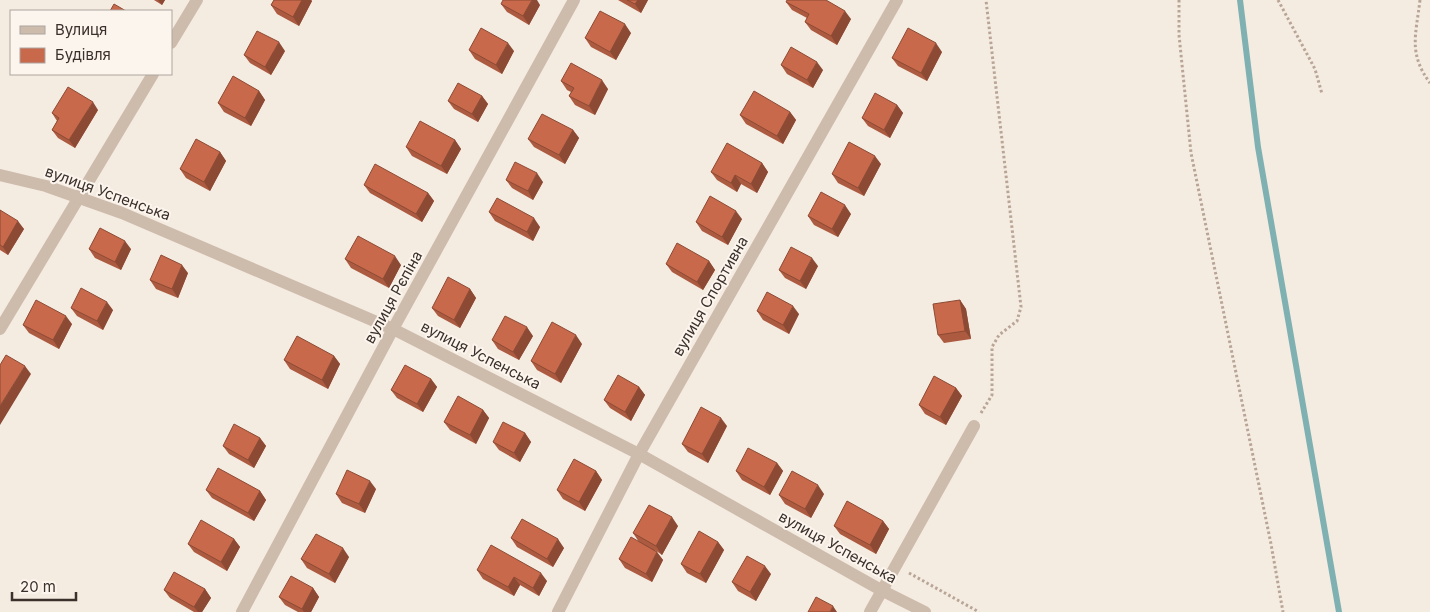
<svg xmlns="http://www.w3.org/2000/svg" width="1430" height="612" font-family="Inter,sans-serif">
<rect width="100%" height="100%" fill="#f4ebe1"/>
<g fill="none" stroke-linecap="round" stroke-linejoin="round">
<!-- stream -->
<path stroke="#7fb0b2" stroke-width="6" d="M1240,0L1258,147L1339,612"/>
<!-- path -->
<path stroke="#b9a596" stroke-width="3" stroke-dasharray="2.5 2.5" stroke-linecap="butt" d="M1179,0V35L1191,153L1271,544L1283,612
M1278,0L1315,69L1322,94
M1420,0C1416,35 1408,53 1430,83
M981,413L992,395V347L999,335L1017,321L1021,307L986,0
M909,573L979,612"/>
<!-- minor -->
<path stroke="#cdbbac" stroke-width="12" d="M171,43L197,0
M0,329L153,74
M242,612L393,329L574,0
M558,612L639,454L897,0
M870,612L974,426"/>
<!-- tertiary -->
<path stroke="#cdbbac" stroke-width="12" d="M0,175L46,186L122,213L393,329L639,454L881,590L925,612"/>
</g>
<!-- wall -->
<path fill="#ac5a40" d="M154,0H165L162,5Z
M274,0H311L312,1L299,26L277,14L271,5Z
M618,0H648L641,13Z
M786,2L851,19L837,45L811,30L805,22L807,18L792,10Z
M501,4L540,5L529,25L507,12Z
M631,33L616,60L591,47L585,38Z
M469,50L514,51L502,74L475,59Z
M285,51L271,75L250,63L244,55Z
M942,52L927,81L898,66L892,58Z
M781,65L823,70L813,88L787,74Z
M561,81L608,89L595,115L575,105L569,96L571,92L567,90Z
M259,91L265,100L251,126L224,112L218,103Z
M482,96L488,104L478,122L454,109L448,101Z
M897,105L903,113L890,138L868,126L862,118Z
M98,110L75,148L58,138L52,130L57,121L52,113Z
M790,112L796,120L783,144L746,124L740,115Z
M573,130L579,138L565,164L534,147L528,139Z
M455,140L461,149L447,174L412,156L406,147Z
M220,152L226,161L210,191L186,178L180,169Z
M762,163L768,172L757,193L741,184L737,192L717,180L711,172Z
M881,164L864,196L838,183L832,174Z
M506,180L543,182L533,200L512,188Z
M364,185L428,193L434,201L422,222L370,193Z
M0,210L24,229L8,255L0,250Z
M489,212L540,227L533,241L495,221Z
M851,214L838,237L814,225L808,216Z
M742,219L728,245L702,231L696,222Z
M89,249H131L121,270L95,258Z
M345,259L401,265L389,288L351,268Z
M709,261L715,270L703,290L672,272L666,264Z
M818,266L806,289L785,278L779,270Z
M188,273L178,298L156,289L150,280Z
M470,289L476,298L460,328L438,316L432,308Z
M960,300L966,309L971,339L944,343L938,335Z
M71,308L113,310L103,330L77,316Z
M757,311L799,314L789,334L763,320Z
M72,324L59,349L29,333L23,325Z
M533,336L519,360L498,349L492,340Z
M582,344L561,383L537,370L531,361Z
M334,356L340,364L328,389L290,369L284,360Z
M431,379L437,387L423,412L397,398L391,390Z
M639,387L645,395L631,421L610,408L604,400Z
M956,388L962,396L946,425L925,414L919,405Z
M483,410L489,418L476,444L450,430L444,422Z
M727,426L708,463L688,452L682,444Z
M525,433L531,442L520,462L499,450L493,442Z
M260,438L266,446L254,468L229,454L223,446Z
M777,463L783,471L770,495L742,480L736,471Z
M596,471L602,480L585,511L563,499L557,490Z
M376,489L365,513L342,503L336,494Z
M206,490L260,491L266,500L254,521L212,498Z
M824,494L811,518L785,504L779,495Z
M883,521L889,529L876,554L840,534L834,526Z
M678,526L662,555L655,550L663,560L652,582L625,568L619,559L639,542L633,533Z
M511,538L564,548L553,567L517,547Z
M234,539L240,547L227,571L194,552L188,544Z
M718,542L724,550L706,583L687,573L681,564Z
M349,557L335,583L307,568L301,559Z
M477,570L547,581L539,596L520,585L514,596L483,579Z
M771,574L756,601L738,591L732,582Z
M313,588L319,597L311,612H298L285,605L279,597Z
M205,589L211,598L202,612H194L170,598L164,590Z"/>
<!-- shaded-wall -->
<path fill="#8c4a34" d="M158,0H165L162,5Z
M302,0H311L312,1L299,26L293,17Z
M532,0H537L540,5L529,25L523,16Z
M638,0H648L641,13L635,4Z
M845,11L851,19L837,45L831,36Z
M625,24L631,33L616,60L610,52Z
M279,42L285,51L271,75L265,67Z
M508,43L514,51L502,74L496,65Z
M936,43L942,52L927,81L921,73Z
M817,62L823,70L813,88L807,80Z
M602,80L608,89L595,115L589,106Z
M259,91L265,100L251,126L245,118Z
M482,96L488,104L478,122L472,114Z
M93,102L98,110L75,148L69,140Z
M897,105L903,113L890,138L884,130Z
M790,112L796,120L783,144L777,136Z
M573,130L579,138L565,164L559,155Z
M455,140L461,149L447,174L441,166Z
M220,152L226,161L210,191L204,182Z
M875,156L881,164L864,196L858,188Z
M762,163L768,172L757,193L751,184Z
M537,173L543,182L533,200L528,191Z
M735,175L741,184L737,192L731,183Z
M428,193L434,201L422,222L416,214Z
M845,205L851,214L838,237L832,229Z
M736,211L742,219L728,245L722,237Z
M534,218L540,227L533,241L527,232Z
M18,221L24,229L8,255L3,247Z
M125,241L131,249L121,270L115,262Z
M395,256L401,265L389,288L383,279Z
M812,258L818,266L806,289L800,281Z
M709,261L715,270L703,290L697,282Z
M182,265L188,273L178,298L172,289Z
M470,289L476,298L460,328L454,320Z
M960,300L966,309L971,339L965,331Z
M107,302L113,310L103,330L97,321Z
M793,306L799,314L789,334L783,325Z
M66,316L72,324L59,349L53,340Z
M527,327L533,336L519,360L513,352Z
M576,335L582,344L561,383L555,374Z
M334,356L340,364L328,389L322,380Z
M25,366L31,374L0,425V406Z
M431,379L437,387L423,412L417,404Z
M639,387L645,395L631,421L625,412Z
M956,388L962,396L946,425L940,417Z
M483,410L489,418L476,444L470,435Z
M721,418L727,426L708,463L702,454Z
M525,433L531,442L520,462L514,453Z
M260,438L266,446L254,468L248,460Z
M777,463L783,471L770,495L764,487Z
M596,471L602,480L585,511L579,502Z
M370,481L376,489L365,513L359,504Z
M818,485L824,494L811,518L805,509Z
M260,491L266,500L254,521L248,513Z
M672,517L678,526L662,555L656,546Z
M883,521L889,529L876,554L870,545Z
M234,539L240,547L227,571L221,562Z
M558,539L564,548L553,567L547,559Z
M718,542L724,550L706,583L700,574Z
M343,548L349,557L335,583L329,574Z
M657,552L663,560L652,582L646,574Z
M765,566L771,574L756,601L750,592Z
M541,573L547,581L539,596L533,588Z
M514,577L520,585L514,596L508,587Z
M313,588L319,597L311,612H304L302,609Z
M205,589L211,598L202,612H198L194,607Z
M833,606L837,612H830Z"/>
<!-- building -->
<path fill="#c8694b" stroke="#8c4a34" d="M274,0H302L293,17L271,5Z
M503,0H532L523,16L501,4Z
M627,0H638L635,4Z
M787,0H826L845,11L831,36L805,22L809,14L786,2Z
M114,4L126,11H110Z
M600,11L625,24L610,52L585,38Z
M481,28L508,43L496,65L469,50Z
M908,28L936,43L921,73L892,58Z
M257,31L279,42L265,67L244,55Z
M791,47L817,62L807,80L781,65Z
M571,63L602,80L589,106L569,96L574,88L561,81Z
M233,76L259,91L245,118L218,103Z
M458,83L482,96L472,114L448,101Z
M68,87L93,102L69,140L52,130L59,118L52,113Z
M754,91L790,112L777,136L740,115Z
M875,93L897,105L884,130L862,118Z
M542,114L573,130L559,155L528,139Z
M420,121L455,140L441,166L406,147Z
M196,139L220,152L204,182L180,169Z
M849,142L875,156L858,188L832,174Z
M727,143L762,163L751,184L735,175L731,183L711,172Z
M515,162L537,173L528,191L506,180Z
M375,164L428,193L416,214L364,185Z
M821,192L845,205L832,229L808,216Z
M710,196L736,211L722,237L696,222Z
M497,198L534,218L527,232L489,212Z
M0,210L18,221L3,247L0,245Z
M100,228L125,241L115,262L89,249Z
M358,236L395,256L383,279L345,259Z
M677,243L709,261L697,282L666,264Z
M791,247L812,258L800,281L779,270Z
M161,255L182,265L172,289L150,280Z
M448,277L470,289L454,320L432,308Z
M81,288L107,302L97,321L71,308Z
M767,292L793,306L783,325L757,311Z
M36,300L66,316L53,340L23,325Z
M960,300L965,331L938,335L933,304Z
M505,316L527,327L513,352L492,340Z
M552,322L576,335L555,374L531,361Z
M297,336L334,356L322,380L284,360Z
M6,355L25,366L0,406V365Z
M405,365L431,379L417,404L391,390Z
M618,375L639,387L625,412L604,400Z
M934,376L956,388L940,417L919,405Z
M458,396L483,410L470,435L444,422Z
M701,407L721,418L702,454L682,444Z
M503,422L525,433L514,453L493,442Z
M234,424L260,438L248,460L223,446Z
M748,448L777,463L764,487L736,471Z
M574,459L596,471L579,502L557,490Z
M218,468L260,491L248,513L206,490Z
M347,470L370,481L359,504L336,494Z
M792,471L818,485L805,509L779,495Z
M847,501L883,521L870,545L834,526Z
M649,505L672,517L656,546L633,533Z
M522,519L558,539L547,559L511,538Z
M201,520L234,539L221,562L188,544Z
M699,531L718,542L700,574L681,564Z
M316,534L343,548L329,574L301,559Z
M631,537L657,552L646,574L619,559Z
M491,545L541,573L533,588L514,577L508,587L477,570Z
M747,556L765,566L750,592L732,582Z
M174,572L205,589L194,607L164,590Z
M291,576L313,588L302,609L279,597Z
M816,597L833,606L830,612H808Z"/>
<g text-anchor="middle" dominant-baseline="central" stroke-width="4" stroke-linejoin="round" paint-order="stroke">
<!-- street labels -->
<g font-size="15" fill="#3b302b" stroke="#fbf5ee">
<text transform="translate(108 193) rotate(20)">вулиця Успенська</text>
<text transform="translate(710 296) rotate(-60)">вулиця Спортивна</text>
<text transform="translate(393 297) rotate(-61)">вулиця Рєпіна</text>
<text transform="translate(481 355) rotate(27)">вулиця Успенська</text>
<text transform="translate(838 547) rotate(29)">вулиця Успенська</text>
</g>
</g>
<!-- legend -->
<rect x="10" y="10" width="162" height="65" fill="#fbf5ee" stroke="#aea6a0"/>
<rect x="20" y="26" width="25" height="8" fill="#cdbbac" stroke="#aea6a0"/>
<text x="55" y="35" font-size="15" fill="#3b302b">Вулиця</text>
<rect x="20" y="48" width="25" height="15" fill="#c8694b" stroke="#aea6a0"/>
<text x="55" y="60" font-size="15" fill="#3b302b">Будівля</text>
<!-- scale -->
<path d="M12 592v8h64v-8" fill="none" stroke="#3b302b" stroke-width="2.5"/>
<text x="20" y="592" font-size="15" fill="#3b302b" stroke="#fbf5ee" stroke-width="4" paint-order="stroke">20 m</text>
</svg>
